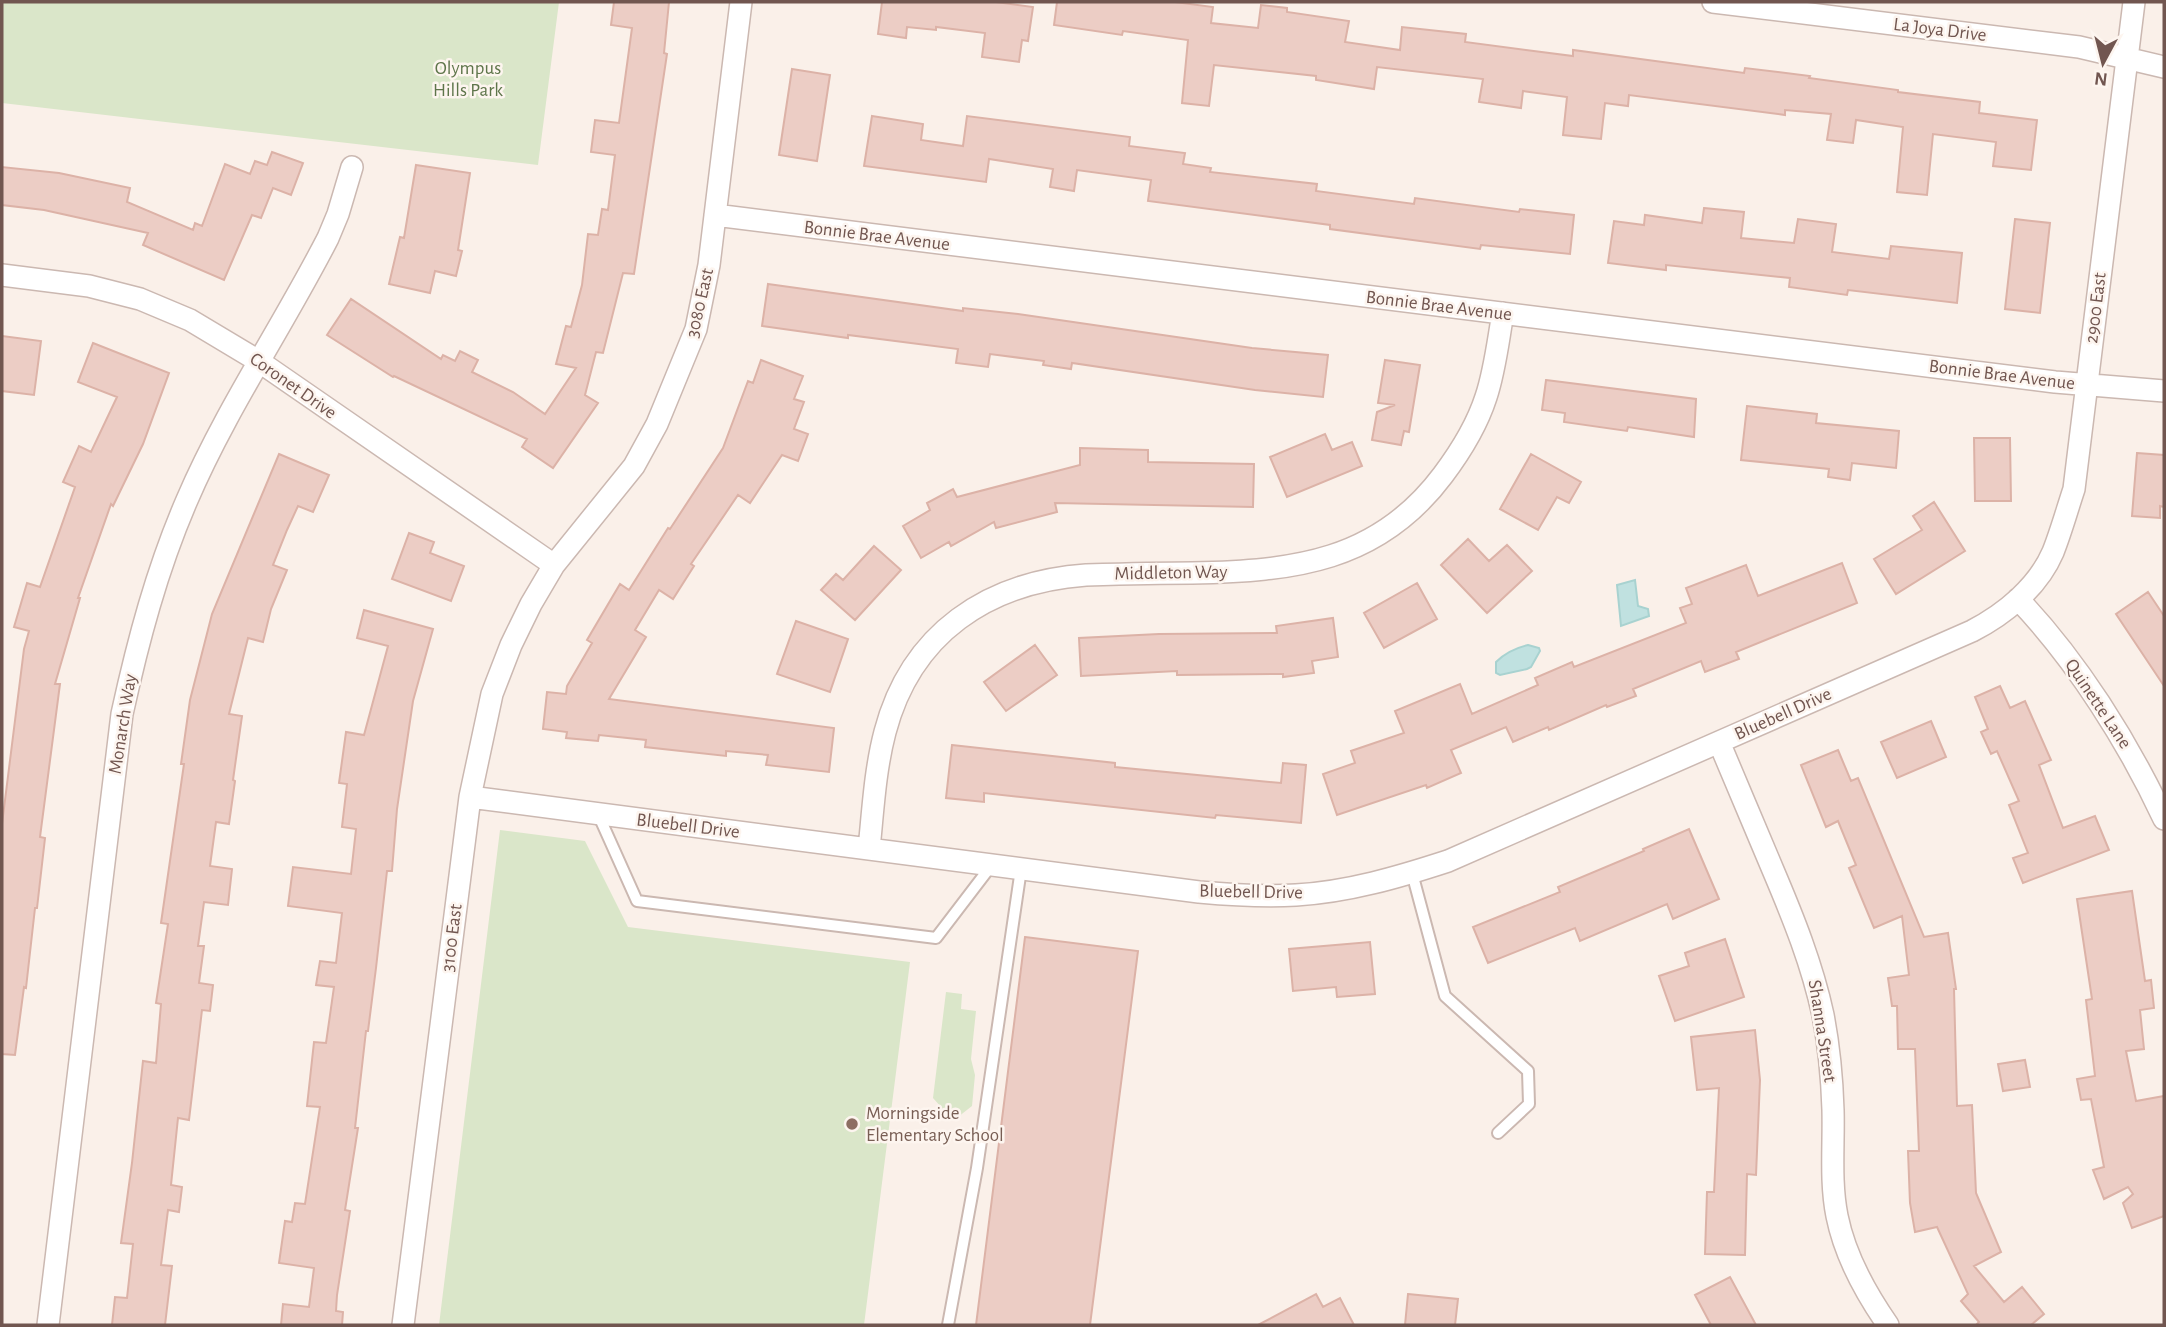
<svg xmlns="http://www.w3.org/2000/svg" width="2166" height="1327" font-family="'Alegreya Sans',sans-serif">
<rect width="100%" height="100%" fill="#faf0e9"/>
<!-- green -->
<path fill="#dae6c9" d="M2,2H559L538,165L2,103Z
M500,830L585,841L628,927L910,962L864,1325H439Z
M946,992L962,994L961,1009L976,1011L971,1059L975,1075L972,1106L958,1117H950L933,1098Z"/>
<!-- water -->
<path fill="#c0e1e0" stroke="#a8d2d0" stroke-width="2" d="M1635,580L1638,606L1648,609L1649,616L1621,626L1617,585Z
M1528,645L1539,648L1540,651L1531,667L1527,669L1500,675L1496,673V662C1505,653 1515,648 1528,645Z"/>
<!-- building -->
<path fill="#eccdc5" stroke="#dcb2a7" stroke-width="2" d="M614,2H669L664,53L667,54L634,274L623,273L603,353L596,352L585,395L598,403L553,468L522,447L527,439L394,376L393,377L327,335L351,299L441,359L443,355L455,361L460,351L478,360L472,372L513,392L545,414L576,368L556,364L566,326L571,327L582,285L588,234L598,235L602,209L608,210L615,155L591,152L595,120L619,123L632,28L611,25Z
M882,2H996L1033,7L1028,41L1022,40L1019,62L982,57L985,33L936,27V30L907,27L906,38L878,34Z
M1057,2H1175L1213,7L1211,23L1258,28L1261,5L1287,8V12L1349,21L1345,42L1400,50L1402,27L1466,34L1465,42L1573,56V50L1744,73L1745,68L1810,76L1809,78L1898,90V92L1980,102L1979,113L2037,120L2031,170L1993,166L1996,142L1933,134L1927,195L1897,192L1903,127L1856,120L1853,143L1827,140L1831,114L1785,110V115L1629,95L1628,106L1605,103L1601,139L1563,135L1567,97L1523,91L1521,108L1479,102L1483,79L1377,67L1374,89L1316,80V76L1214,65L1209,106L1182,103L1188,40L1123,31L1122,35L1054,25Z
M792,69L830,75L817,161L779,155Z
M872,116L923,124L921,140L963,146L967,116L1130,137L1129,146L1185,153L1183,164L1211,168L1210,172L1317,184L1316,191L1414,204L1415,198L1519,212L1520,209L1574,215L1570,254L1481,245L1480,249L1330,229V225L1148,201L1151,180L1077,170L1074,191L1050,187L1053,169L989,159L986,182L864,166Z
M272,152L303,163L291,195L273,188L261,218L252,215L224,280L143,245L148,233L44,210L2,205V167L59,173L130,188L127,202L193,230L195,223L202,226L225,164L250,174L255,161L267,165Z
M416,165L470,173L458,250L462,251L456,276L435,271L430,293L389,284L400,237L404,238Z
M1704,208L1744,212L1741,238L1794,243L1798,219L1836,224L1832,252L1889,259L1891,246L1962,253L1957,303L1848,290L1847,295L1789,287L1790,278L1666,265V270L1608,263L1614,221L1644,225L1645,215L1702,223Z
M2015,219L2050,223L2040,313L2005,309Z
M768,284L963,311V308L1018,314L1252,348L1328,355L1323,397L1255,390L1072,363L1071,369L1043,365L1044,361L990,354L988,367L956,363L958,349L848,335V338L762,326Z
M2,336L41,341L34,395L2,391Z
M93,343L169,373L143,444L113,506L111,504L78,598H80L55,684H60L40,837L45,838L37,908H35L26,988L24,987L15,1055L2,1054V824L24,649L29,631L14,627L27,583L40,587L75,487L63,482L79,446L91,452L117,397L78,382Z
M761,360L803,376L794,399L804,402L794,429L808,434L798,461L782,455L750,503L738,495L691,564L694,566L673,599L659,590L635,630L646,637L609,699L834,728L829,772L766,765L768,755L726,751V756L645,747L646,740L599,735L598,741L566,738L567,732L543,729L547,692L566,694L567,686L592,643L587,640L620,584L629,590L668,528L670,529L723,448L748,381L753,383Z
M1385,360L1420,365L1409,432L1404,431L1401,445L1372,440L1377,412L1395,405L1378,403Z
M1546,380L1696,399L1694,437L1628,427L1627,431L1564,422L1565,413L1542,410Z
M1747,406L1817,414L1816,423L1899,431L1896,468L1852,463L1850,480L1828,477L1829,469L1741,460Z
M1325,434L1332,450L1352,442L1362,466L1287,497L1270,457Z
M1974,438H2010L2011,501H1975Z
M1080,448L1148,450V462L1254,464L1253,507L1055,503L1057,512L996,528L994,522L951,546L949,542L921,558L903,526L930,510L927,503L953,489L957,497L1080,465Z
M2137,453L2164,455V507L2160,506V518L2132,516Z
M279,454L329,475L313,512L298,506L287,530L273,565L287,570L271,609L263,642L248,638L229,714L242,716L233,780L235,781L229,824L216,822L210,866L232,869L228,905L204,902L198,946H204L199,983L213,985L210,1011L202,1010L189,1120L178,1118L171,1185L182,1187L179,1212L168,1210L161,1265L172,1266L165,1325H112L115,1297L127,1298L133,1244L121,1243L132,1163L143,1061L156,1063L161,1004L156,1003L168,924L161,923L184,764H181L190,700L212,614Z
M1531,454L1581,482L1569,503L1557,497L1538,530L1500,509Z
M1934,502L1965,551L1896,594L1874,559L1922,530L1913,516Z
M409,533L434,542L430,553L464,566L451,601L392,579Z
M1468,539L1489,561L1507,545L1532,571L1487,613L1441,565Z
M874,546L901,570L855,620L821,590L836,574L843,580Z
M1842,563L1857,603L1736,652L1739,659L1705,672L1701,661L1633,689L1636,696L1607,707L1606,705L1549,730L1548,727L1513,742L1506,727L1451,750L1461,773L1427,788L1426,785L1337,815L1323,774L1355,763L1351,751L1404,733L1395,711L1460,684L1472,714L1538,685L1535,678L1572,662L1574,667L1686,623L1680,608L1692,604L1686,588L1746,565L1758,596Z
M1417,583L1437,619L1384,648L1364,613Z
M2148,592L2164,616V686L2116,614Z
M364,610L433,629L413,701L397,809L392,871H387L376,968L368,1031H366L355,1128H358L345,1210L350,1211L337,1295L336,1311L343,1312L342,1325H281L283,1304L309,1307L314,1268L279,1263L285,1221L292,1222L295,1203L305,1204L320,1107L307,1106L314,1042L326,1043L334,987L316,985L320,961L336,963L342,913L288,906L293,867L351,874L356,829L342,827L347,784L339,783L346,732L364,735L388,646L357,638Z
M1333,618L1338,657L1312,661L1314,673L1283,677V674L1177,675V671L1081,676L1079,638L1159,634L1277,633L1276,626Z
M796,621L848,639L830,692L777,674Z
M1035,645L1057,675L1006,711L984,682Z
M2000,686L2010,708L2025,701L2051,760L2039,765L2063,828L2095,816L2109,850L2023,883L2013,858L2028,853L2009,805L2019,801L1997,751L1991,754L1981,732L1988,729L1975,697Z
M1931,721L1946,757L1897,778L1881,742Z
M952,745L1115,763V767L1281,783L1283,763L1306,765L1301,823L1216,815L1215,818L984,793V802L946,798Z
M1838,750L1851,781L1858,778L1924,937L1948,933L1956,989H1954L1957,1106L1972,1105L1976,1193L2001,1252L1974,1266L2004,1302L2022,1287L2044,1314L2031,1325H1976L1979,1322L1961,1301L1968,1294L1937,1227L1915,1232L1910,1203L1908,1151H1919L1915,1049H1898L1897,1006H1892L1888,978L1909,975L1902,916L1874,928L1849,868L1856,865L1838,821L1826,827L1801,765Z
M1689,829L1719,899L1673,919L1667,904L1580,941L1575,928L1488,963L1473,927L1560,892L1558,887L1644,851L1643,849Z
M2132,891L2145,981L2151,980L2154,1008L2140,1010L2144,1049L2126,1051L2136,1101L2164,1096V1216L2132,1228L2123,1203L2133,1194L2128,1187L2104,1199L2093,1170L2104,1167L2091,1099L2081,1100L2077,1079L2095,1076L2086,1000L2092,999L2077,899Z
M1025,937L1138,951L1090,1325H976Z
M1725,939L1744,997L1675,1021L1659,976L1689,966L1685,953Z
M1370,942L1375,994L1337,997L1336,987L1293,991L1289,949Z
M1755,1030L1760,1080L1756,1175L1747,1174L1745,1255L1705,1254L1707,1192H1714L1719,1088L1697,1090L1691,1037Z
M2025,1060L2030,1087L2003,1091L1998,1064Z
M1730,1277L1756,1325H1711L1695,1295Z
M1316,1294L1323,1307L1340,1298L1354,1325H1258Z
M1408,1294L1458,1299L1455,1325H1405Z"/>
<g fill="none" stroke-linecap="round" stroke-linejoin="round">
<!-- lane casing -->
<g stroke="#cbb8b1" stroke-width="14">
<path id="lane" d="M598,814L637,901L936,938L991,866
M1412,873L1445,996L1528,1071L1529,1104L1498,1133
M948,1325L977,1168L1021,869"/>
</g>
<!-- street casing -->
<g stroke="#cbb8b1" stroke-width="24">
<path id="street" d="M1713,2L2079,47L2164,67
M715,215L2055,382L2164,391
M2,275L89,286L140,299L190,320L260,362L554,565
M2018,599C2077,661 2128,742 2164,819
M1719,742C1737,785 1755,827 1773,870C1793,917 1812,964 1823,1015C1829,1046 1832,1078 1833,1110C1834,1145 1830,1181 1837,1216C1845,1256 1865,1292 1888,1325
M470,797L1199,892C1232,895 1264,897 1296,895C1348,892 1399,877 1448,861L1972,631C2005,614 2038,587 2053,552C2061,532 2067,510 2074,489L2134,2
M869,849C873,810 875,770 885,732C911,633 988,582 1086,575C1121,574 1157,573 1192,573C1293,571 1378,562 1443,475C1461,451 1477,425 1486,397C1495,370 1498,341 1503,313
M48,1325L122,714C138,641 157,569 187,500C226,409 283,326 328,238L338,214L352,167
M403,1325L470,797L492,694L511,645L531,604L554,565L634,466L657,424L696,329L709,265L741,2"/>
</g>
<!-- lane -->
<use href="#lane" stroke="#fff" stroke-width="10"/>
<!-- street -->
<use href="#street" stroke="#fff" stroke-width="21"/>
</g>
<!-- markers -->
<circle fill="#8d6e63" stroke="#fdf5ef" stroke-width="2.5" cx="852" cy="1124" r="7"/>
<g text-anchor="middle" dominant-baseline="central" stroke-width="5" stroke-linejoin="round" paint-order="stroke">
<!-- street labels -->
<g font-size="19" fill="#715650" stroke="#fdf5ef">
<text transform="translate(1940 30) rotate(7)">La Joya Drive</text>
<text transform="translate(877 236) rotate(7)">Bonnie Brae Avenue</text>
<text transform="translate(700 303) rotate(-77)">3080 East</text>
<text transform="translate(1439 306) rotate(7)">Bonnie Brae Avenue</text>
<text transform="translate(2096 308) rotate(-83)">2900 East</text>
<text transform="translate(2002 375) rotate(7)">Bonnie Brae Avenue</text>
<text transform="translate(293 386) rotate(35)">Coronet Drive</text>
<text transform="translate(1171 573) rotate(-1)">Middleton Way</text>
<text transform="translate(2098 704) rotate(56)">Quinette Lane</text>
<text transform="translate(1783 714) rotate(-24)">Bluebell Drive</text>
<text transform="translate(123 724) rotate(-81)">Monarch Way</text>
<text transform="translate(688 826) rotate(7)">Bluebell Drive</text>
<text transform="translate(1251 892) rotate(1)">Bluebell Drive</text>
<text transform="translate(452 938) rotate(-83)">3100 East</text>
<text transform="translate(1822 1031) rotate(81)">Shanna Street</text>
</g>
<!-- park labels -->
<g font-size="19" fill="#5e754a" stroke="#fdf5ef">
<text x="468" y="68">Olympus<tspan x="468" dy="22">Hills Park</tspan></text>
</g>
<!-- education labels -->
<g font-size="19" fill="#785e54" stroke="#fdf5ef" text-anchor="start">
<text x="866" y="1113">Morningside<tspan x="866" dy="22">Elementary School</tspan></text>
</g>
</g>
<!-- border -->
<rect width="2166" height="1327" fill="none" stroke="#715650" stroke-width="7"/>
<!-- north arrow -->
<g transform="translate(2103 63) rotate(187)" stroke="#fdf5ef" stroke-width="5" paint-order="stroke">
<path d="M0-5L12 26L0 18L-12 26Z" fill="#715650"/>
<text y="-10" font-size="19" font-weight="bold" text-anchor="middle" fill="#715650">N</text>
</g>
</svg>
